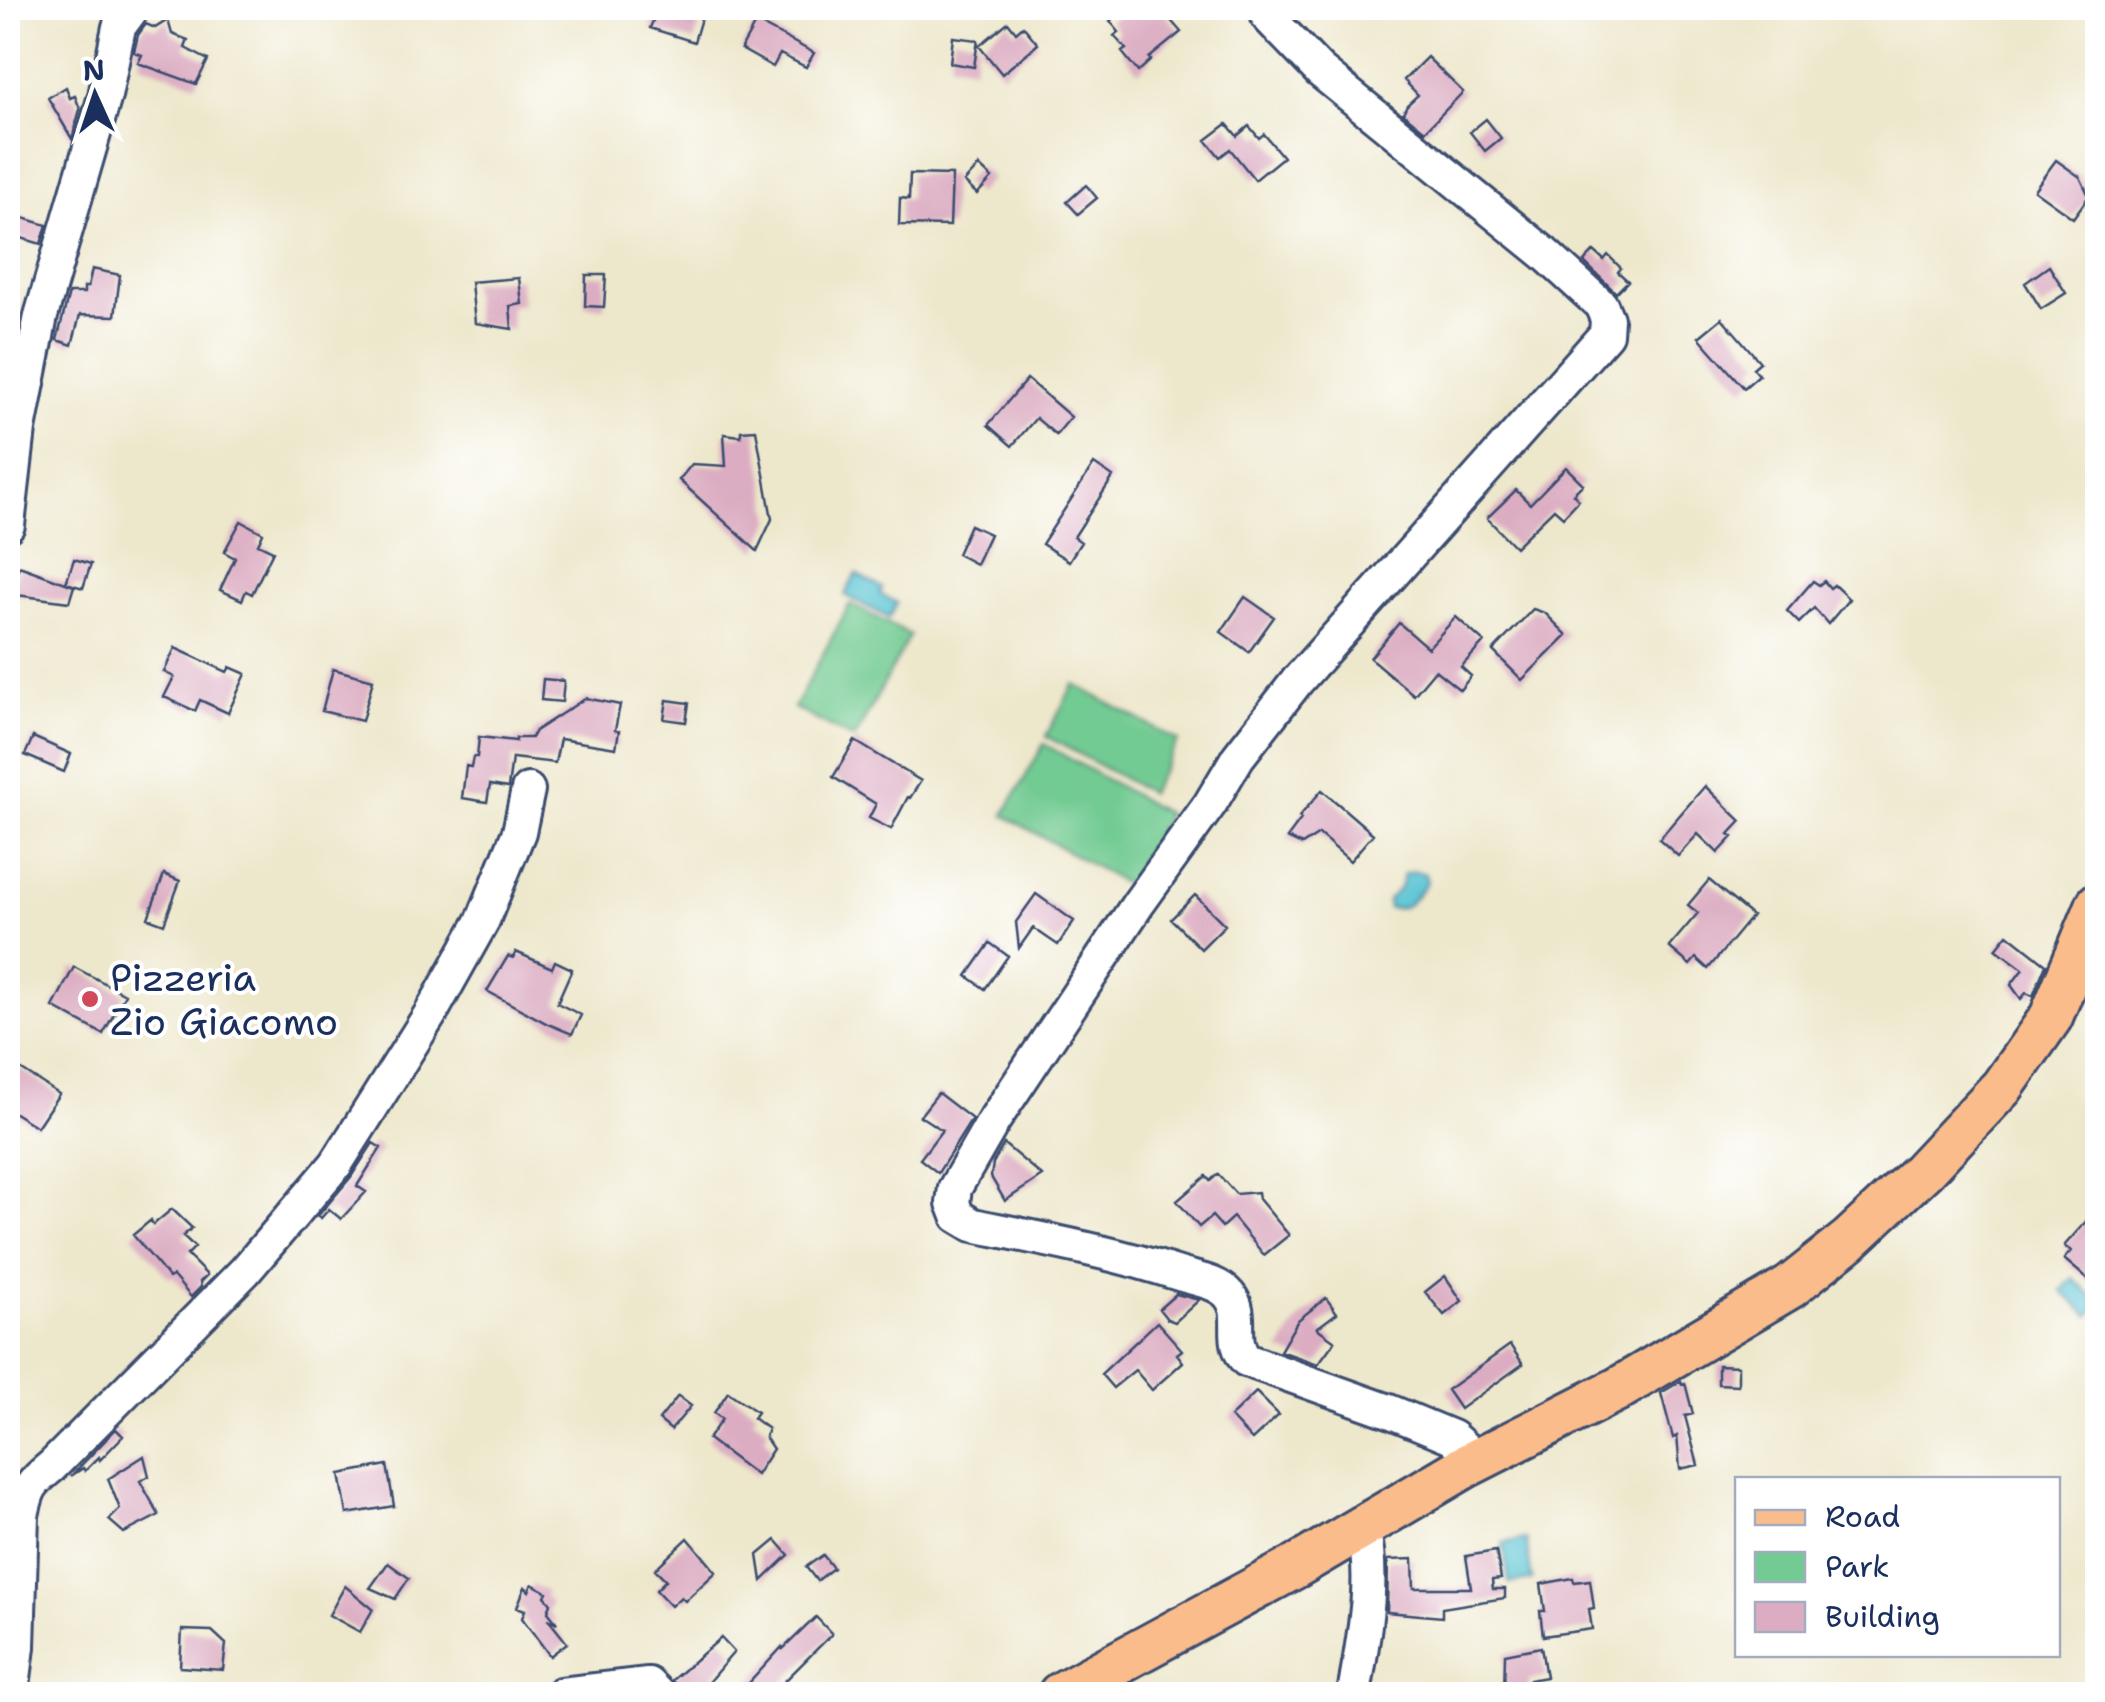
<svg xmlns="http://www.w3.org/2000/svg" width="2105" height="1702" font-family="'Shantell Sans',sans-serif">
<rect width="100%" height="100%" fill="#fff"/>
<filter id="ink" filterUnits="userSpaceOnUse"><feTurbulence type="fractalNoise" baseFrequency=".01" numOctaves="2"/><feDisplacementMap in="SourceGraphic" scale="20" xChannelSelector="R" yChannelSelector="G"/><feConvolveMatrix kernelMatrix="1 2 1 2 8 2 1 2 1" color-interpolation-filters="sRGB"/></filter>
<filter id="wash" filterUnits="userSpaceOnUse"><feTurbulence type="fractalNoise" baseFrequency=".0048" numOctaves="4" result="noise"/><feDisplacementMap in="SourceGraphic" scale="40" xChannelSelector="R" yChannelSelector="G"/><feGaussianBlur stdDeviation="2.25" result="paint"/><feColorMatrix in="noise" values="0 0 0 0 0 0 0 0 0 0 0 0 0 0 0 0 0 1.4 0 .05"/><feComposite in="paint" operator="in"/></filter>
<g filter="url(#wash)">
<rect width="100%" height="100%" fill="#ede7cb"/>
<!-- green -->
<path fill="#72cb92" stroke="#467d78" stroke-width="2.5" d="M850,604L910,635L854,739L794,708Z
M1074,684L1178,741L1150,793L1046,736Z
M1044,744L1167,814L1127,885L1004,815Z"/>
<!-- water -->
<path fill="#57c3d1" stroke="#397998" stroke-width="2.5" d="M856,574L882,588L880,594L897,603L889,618L845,595Z
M1415,871L1425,874L1427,882C1417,895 1407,913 1388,908V900L1400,887L1404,874Z
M2073,1278L2094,1298L2097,1296V1306L2089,1316L2061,1291Z
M1526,1539L1532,1580L1509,1583L1503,1543Z"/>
<g id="blocks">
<!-- building -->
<path fill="#dcadc2" d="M658,8H704L694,42L650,28Z
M1126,8H1160L1181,32L1149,58L1151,60L1138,72L1122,52L1126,49L1114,36L1119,32L1110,21Z
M168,20L172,34L188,40L185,48L208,60L196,84L138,63L142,55L134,52L138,35L146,24L155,28Z
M756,22L814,53L806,67L780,54L773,67L741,49Z
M1008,22L1016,32L1023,26L1038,44L1002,74L979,46Z
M953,37L978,40L974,67L950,63Z
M1427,57L1463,92L1425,131L1403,113L1407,105L1418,95L1404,80Z
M66,87L70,98L75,96L80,109L72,139L48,98Z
M1486,119L1501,138L1485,151L1470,132Z
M1227,124L1237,136L1249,126L1259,138L1264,134L1283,157L1255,180L1230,149L1220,157L1206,140Z
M2056,160L2080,177L2089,196L2073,218L2034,190Z
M979,166L992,178L977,194L964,182Z
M910,174L952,175L950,226L899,225L900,198L909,199Z
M1086,185L1097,198L1078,214L1067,202Z
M10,214L47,225L41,244L8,234Z
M1594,251L1604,260L1608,255L1621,268L1618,272L1628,281L1616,293L1584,262Z
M2049,266L2066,293L2041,309L2025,283Z
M92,269L120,275L115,316L80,315L72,345L57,340L69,293H84V287H88Z
M586,275H606L604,307L585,306Z
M519,278L522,304L510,306L512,329L475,323L471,282Z
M1722,318L1760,362L1753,368L1759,375L1744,388L1699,337Z
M1027,379L1071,417L1056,435L1036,418L1012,446L988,425Z
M756,430L772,519L757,551L679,480L692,464L726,466L724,434L741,436V431Z
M1094,464L1113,477L1074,537L1081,542L1069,561L1042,544Z
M1566,467L1583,484L1573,494L1579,500L1563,517L1554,509L1515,547L1487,518L1516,490L1530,504Z
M241,521L263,533L258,544L273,551L252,594L246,591L242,600L220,590L235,558L224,552Z
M970,525L990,534L976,564L957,554Z
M74,559L91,564L83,588L66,583Z
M19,566L74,586L69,602L9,594Z
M1813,581L1819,585L1824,581L1830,588L1834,585L1849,599L1828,624L1814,608L1799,623L1787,611Z
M1245,597L1274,617L1249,652L1221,632Z
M1533,609L1545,613L1567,635L1522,680L1493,651Z
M1456,617L1484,642L1461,667L1471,676L1460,690L1435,670L1414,695L1370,658L1399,623L1428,648Z
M175,648L227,672L230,667L246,674L228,713L200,700L195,711L164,697L174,677L164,672Z
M333,669L373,680L362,721L322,711Z
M543,679L564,681L562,702L541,700Z
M586,698L620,705L615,730L619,731L616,748L560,739L555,763L512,758L508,788L490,785L487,802L462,798L466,766L471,767L473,757H477L479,737L516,741V738H531L535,731Z
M667,700L689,703L686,722L664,719Z
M33,737L71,754L64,772L25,755Z
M855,741L921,781L910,798L908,797L891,829L869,818L876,804L833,777Z
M1705,786L1741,821L1729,834L1733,837L1718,853L1698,834L1678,856L1659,839Z
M1322,790L1373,834L1350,861L1319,834L1302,845L1287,838L1301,819L1299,817Z
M164,874L180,881L164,924L148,918Z
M1709,880L1752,916L1708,969L1696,958L1690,965L1669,947L1698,913L1688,905Z
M1036,894L1074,921L1058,945L1033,928L1019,948L1016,922Z
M1195,895L1225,925L1201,949L1171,919Z
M2008,934L2046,964L2033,996L2026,993L2021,999L2011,985L2023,969L1996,949Z
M990,943L1008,956L985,989L967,976Z
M516,952L552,968L555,961L572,969L557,1003L581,1015L572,1034L548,1024L487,991L508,956L513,958Z
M74,967L125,994L103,1034L53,1007Z
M8,1061L59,1094L37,1127L8,1109Z
M938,1093L972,1119L938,1173L920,1159L942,1130L920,1116Z
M373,1143L381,1148L357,1186L366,1192L341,1219L329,1209L321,1218L318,1216L351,1177Z
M1004,1144L1042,1176L1005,1201L991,1177L993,1163Z
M1218,1174L1236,1194L1258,1192L1259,1199L1289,1235L1264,1255L1233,1217L1222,1227L1212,1216L1199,1227L1177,1201L1206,1176L1210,1181Z
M2098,1208V1288L2064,1259L2071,1251L2064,1246Z
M172,1209L192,1228L183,1236L195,1247L187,1255L207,1275L200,1282L201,1287L191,1297L173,1276L169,1278L133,1235L151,1220L153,1225Z
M1445,1276L1462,1301L1444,1315L1425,1292Z
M1176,1294L1199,1300L1175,1322L1167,1319L1159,1309Z
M1326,1298L1337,1313L1317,1328L1335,1341L1318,1364L1280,1351L1298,1320Z
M1157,1322L1182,1350L1177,1354L1183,1362L1152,1390L1135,1370L1113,1388L1101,1374Z
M1510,1345L1523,1364L1460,1409L1447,1390Z
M1718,1365L1738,1366V1385L1718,1384Z
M1681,1381L1682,1384L1685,1383L1693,1414L1685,1416L1698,1465L1680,1469L1677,1436L1673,1438L1661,1393Z
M728,1392L757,1412L753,1418L768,1429L765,1437L773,1449L756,1475L708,1439L722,1419L714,1413Z
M1256,1392L1279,1415L1252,1440L1230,1417Z
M678,1396L691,1406L671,1430L659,1420Z
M116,1429L123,1436L100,1460L99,1457L85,1471L83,1468L71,1476Z
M144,1456L149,1476L140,1481L159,1515L124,1533L109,1520L120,1509L108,1479Z
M387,1465L394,1506L347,1514L340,1474Z
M688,1538L716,1572L685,1601L681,1597L671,1606L656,1590L666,1580L655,1569Z
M776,1540L789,1555L762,1581L758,1555Z
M1496,1551L1501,1579L1492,1580L1493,1589H1505V1598L1442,1608V1617L1387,1612L1388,1560L1413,1559L1414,1588H1471L1466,1556Z
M823,1555L833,1568L817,1581L806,1567Z
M388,1563L409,1578L395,1599L370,1588Z
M1573,1578L1574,1582L1590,1580L1594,1608L1589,1609L1592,1629L1543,1636L1540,1611H1545L1541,1584Z
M532,1584L547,1592L545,1596L551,1603L548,1612L557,1623L548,1619L567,1643L550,1656L522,1618L525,1610L517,1607L525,1587L529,1591Z
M345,1586L373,1609L360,1632L329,1615Z
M816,1617L832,1634L772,1694H739L782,1647L783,1649Z
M182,1630L212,1631L226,1644L223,1670L180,1667Z
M721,1638L734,1652L698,1694H677V1688L672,1680Z
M1541,1647L1546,1677L1529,1680L1528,1694H1504L1505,1654Z"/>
</g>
</g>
<g filter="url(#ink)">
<use href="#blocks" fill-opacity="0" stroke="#3a4b6e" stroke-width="2.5"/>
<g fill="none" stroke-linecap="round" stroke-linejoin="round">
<!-- minor casing -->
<g stroke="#3a4b6e" stroke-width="38">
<path id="minor" d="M1268,17L1320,71L1544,253L1601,305L1607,319L1606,334L1298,680L1238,757L1210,804L1138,904L993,1122L955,1188L953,1203L958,1216L973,1225C1042,1239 1112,1252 1179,1274C1195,1279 1218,1282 1229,1295C1246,1314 1228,1339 1246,1360L1389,1411L1452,1437L1478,1460
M8,525L19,429L41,316L105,96L119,27L133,8
M12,1694L18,1647L22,1515C28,1487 30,1484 52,1466L245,1271L336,1164L431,1013L483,920L519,832L528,790
M561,1694L648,1684L658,1694
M1354,1694C1363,1638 1376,1583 1363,1527"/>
</g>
<!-- major casing -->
<g stroke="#3a4b6e" stroke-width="48">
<path id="major" d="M1060,1694L1295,1567L1466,1466L1618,1389L1790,1287L1849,1240L1923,1171L2002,1087L2051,1017L2098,904"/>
</g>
<!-- minor -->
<use href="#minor" stroke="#fff" stroke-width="32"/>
<!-- major -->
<use href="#major" stroke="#fabc8b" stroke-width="42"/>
</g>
</g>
<!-- markers -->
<circle fill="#d1495b" stroke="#fff" stroke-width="4" cx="90" cy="999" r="10"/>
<g text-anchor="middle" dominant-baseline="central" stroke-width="8" stroke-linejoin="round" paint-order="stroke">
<!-- poi labels -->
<g font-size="38" fill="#1b2f5e" stroke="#fff" text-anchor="start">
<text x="110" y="977">Pizzeria<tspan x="110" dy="44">Zio Giacomo</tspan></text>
</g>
</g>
<!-- margin -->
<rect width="2105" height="1702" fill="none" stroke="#fff" stroke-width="40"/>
<!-- legend -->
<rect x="1735" y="1477" width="325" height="180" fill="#ffffff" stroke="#a4acbf" stroke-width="2.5"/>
<rect x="1755" y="1510" width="50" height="15" fill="#fabc8b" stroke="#a4acbf" stroke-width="2.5"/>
<text x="1825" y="1527" font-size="30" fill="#1b2f5e">Road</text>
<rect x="1755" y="1552" width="50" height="30" fill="#72cb92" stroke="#a4acbf" stroke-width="2.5"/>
<text x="1825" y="1577" font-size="30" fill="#1b2f5e">Park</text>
<rect x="1755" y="1602" width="50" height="30" fill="#dcadc2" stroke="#a4acbf" stroke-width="2.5"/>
<text x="1825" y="1627" font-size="30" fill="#1b2f5e">Building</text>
<!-- north arrow -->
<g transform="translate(95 95) rotate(357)" stroke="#ffffff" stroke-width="8" paint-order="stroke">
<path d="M0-8L18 38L0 25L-18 38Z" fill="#1b2f5e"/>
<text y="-15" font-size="28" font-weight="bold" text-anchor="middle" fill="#1b2f5e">N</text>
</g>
</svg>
